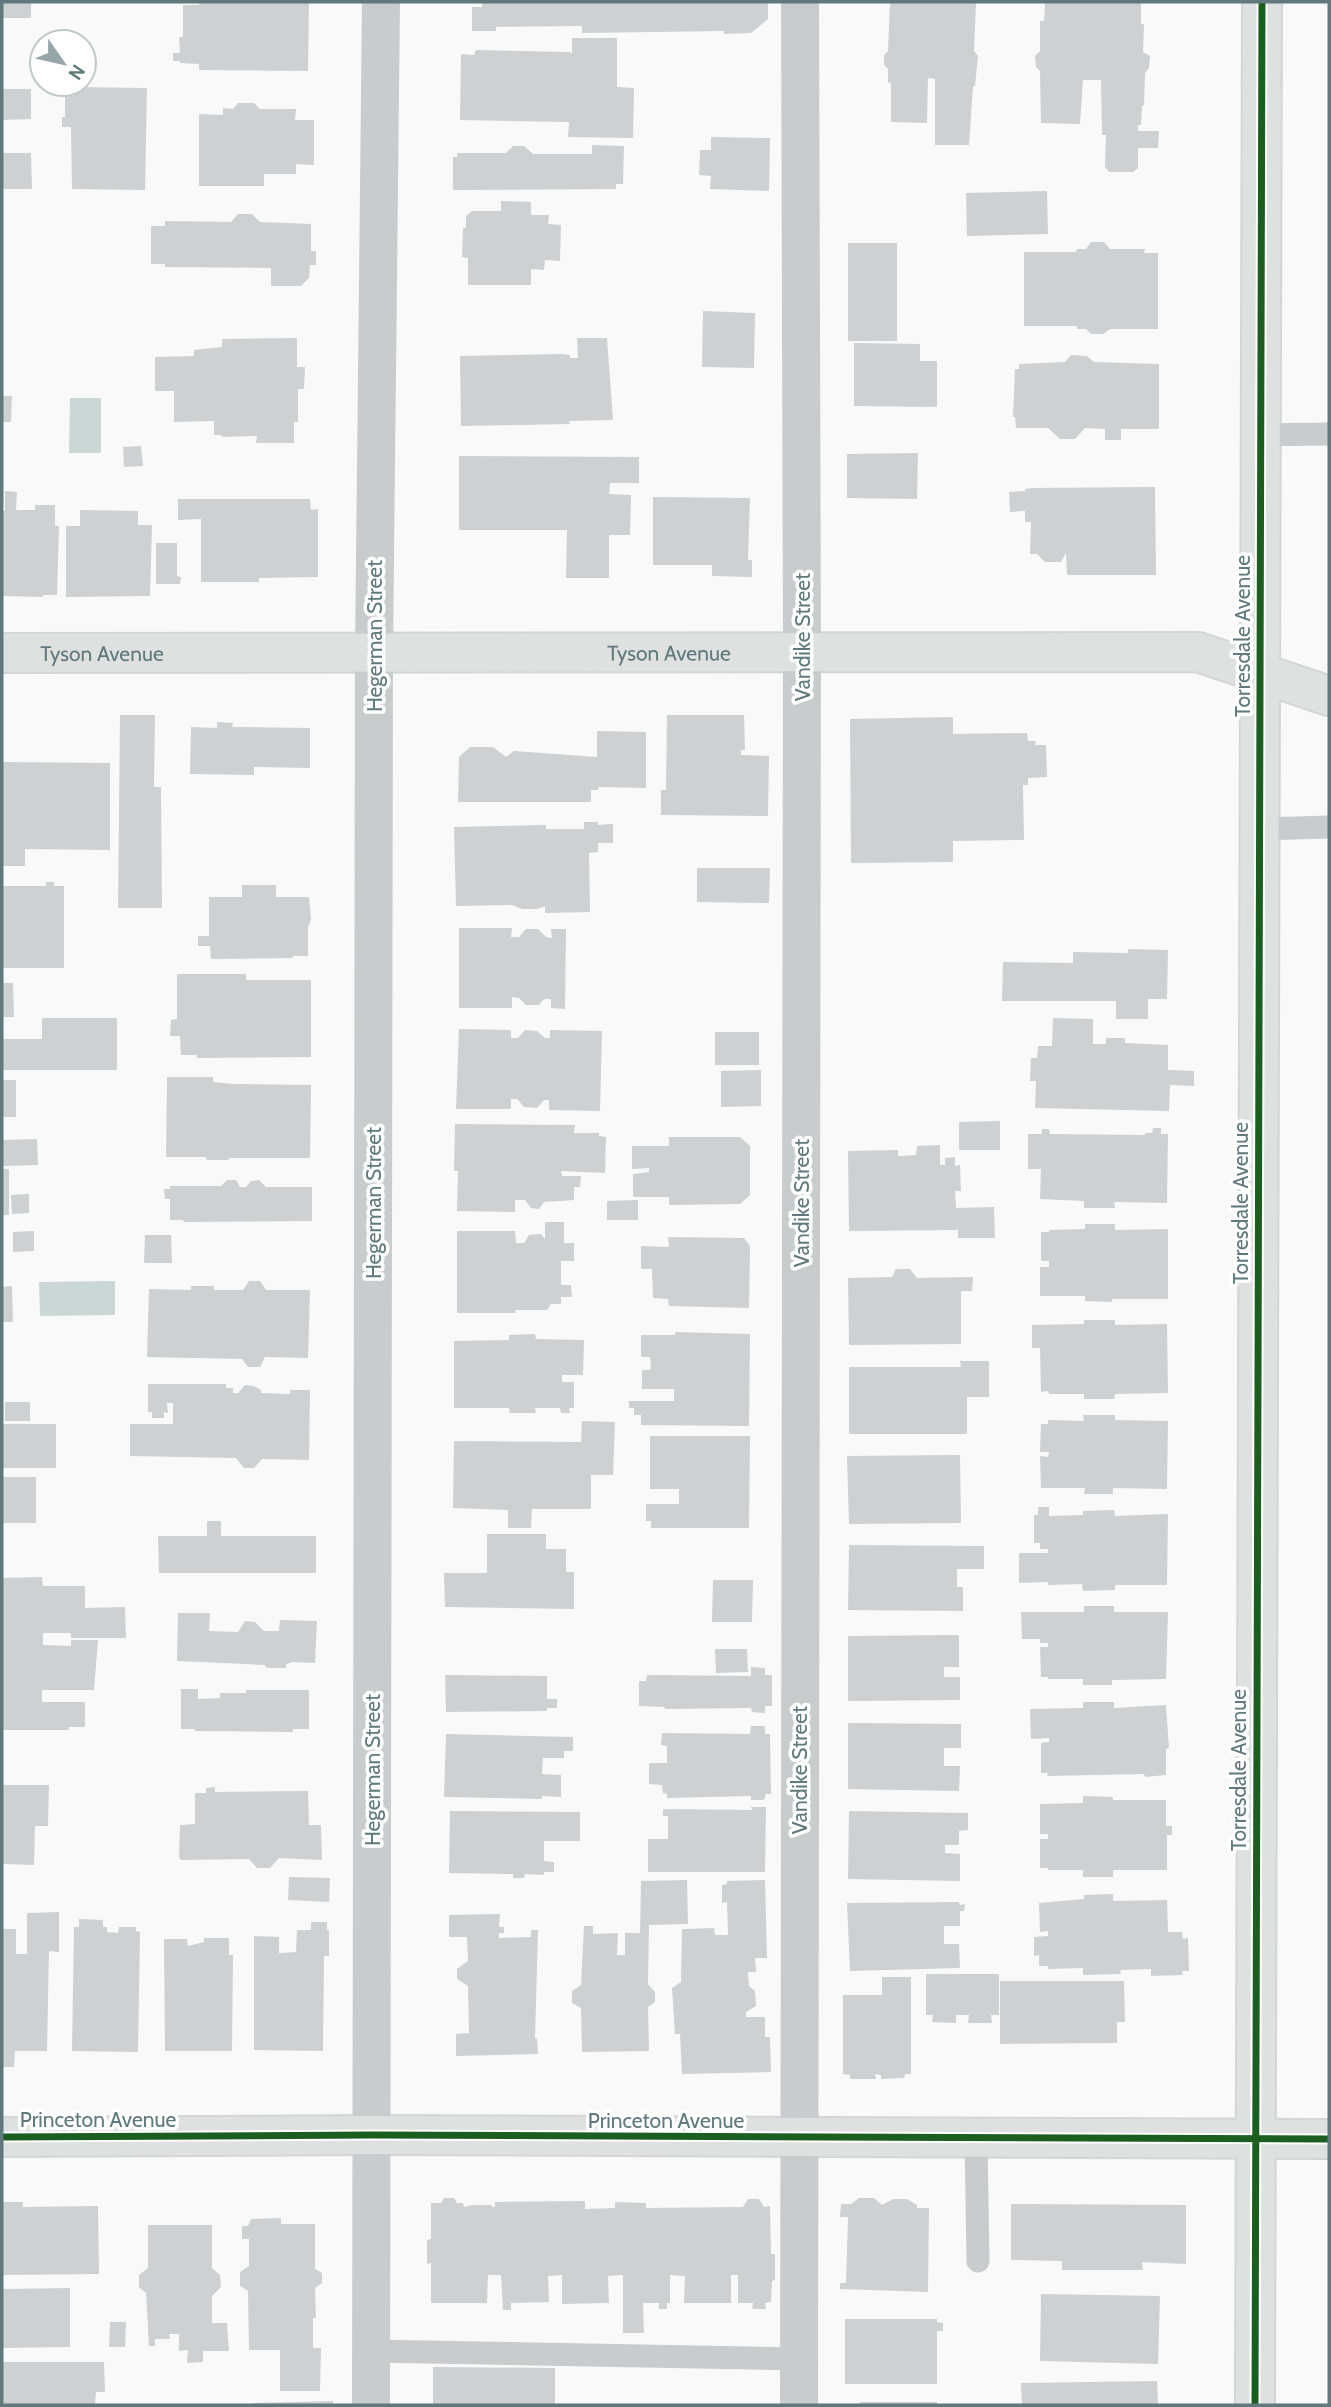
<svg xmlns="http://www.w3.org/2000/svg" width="1331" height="2407" font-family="Cabin,sans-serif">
<rect width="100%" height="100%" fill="#f9f9f9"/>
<!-- water -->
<path fill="#cad7d5" d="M70,398H101V453H69Z
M115,1281V1315L40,1316L39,1282Z"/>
<!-- building -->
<path fill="#ced0d1" d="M2,2H31V18H2Z
M200,2H309L308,71L199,70V64L180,63V61H173V53H180L179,37H183V5H199Z
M482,2H768V19L751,33L724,34V31L582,33V26L496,27V31H472V7H482Z
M890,2H976L974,51L978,56L975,86H973L969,145H935V79L928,78L927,123L891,122V82L888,83V69L884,65V55L888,51Z
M1045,2H1141V24H1144L1143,52L1150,56L1149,68L1145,73L1144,105L1142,106L1141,125H1138V131H1159L1158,148H1138V168L1133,172H1109L1105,167L1106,135H1102L1101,80H1083L1080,124L1041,123L1040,71L1036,67L1035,56L1040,51V21H1044Z
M572,38H617V87L634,88L633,138L568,137L569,122L460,120L461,54L474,55L476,50L570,52L572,54Z
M34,63H42V78L34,79Z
M73,87L147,88L145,190L72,189L71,127H62V117H65V96H73Z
M2,89H31V119L2,120Z
M238,103H254L260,109H296L295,120H314V165L296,164V174H264V186H199V114L223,115V108L233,109Z
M711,137L770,138L769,191L710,189L711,176L699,175L700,150H711Z
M592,145L624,146L623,184H616V189L453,190V157H457V153H506L513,146H524L533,154H592Z
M2,153H31L32,189H2Z
M1047,191L1048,234L967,236L966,193Z
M501,201L531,202V215H549L548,224L561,225L560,261L545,260L544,270L531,269V285H468V258L462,257L463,228H466V216L472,211H501Z
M238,214H252L260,222L311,224V251H316V265H310L309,278L301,286H271V268L165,267V264H151V226H165V221L231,222Z
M1091,242H1104L1110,249H1145L1144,253H1158V329H1110L1103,334H1091L1086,329H1077V326H1024V252H1076L1077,249H1086Z
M848,243H897V341H848Z
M703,311L755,313L754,368L702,367Z
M297,338V367H305L304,389H298V422H294V443H256L257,436L222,437L221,435H214V421L174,422V391H155V357L194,356V350L222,347V339Z
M577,338H607L613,420L569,421L570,424L461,426L460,356L563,354L570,355V358H578Z
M854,343L920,344V361H937V407L854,406Z
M1071,355L1087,356L1094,362L1159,364V429H1121V440H1105V429L1085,428L1075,439H1060L1048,428H1016L1015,417H1013L1015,369H1019V364L1065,362Z
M2,396H12L11,422H2Z
M141,446L143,466L124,467L123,447Z
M918,453L917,499L847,498V454Z
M459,456L639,457V483H610L609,494L631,495L630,535H609V578H566L567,530H459Z
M1155,487L1156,575H1067L1066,553L1061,562H1045L1037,554H1030L1031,522H1025V511L1010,512L1009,492L1025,491V489L1032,488Z
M5,491L17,492L16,510H35V505H55V526H59L57,595H43V597L2,596V511H5Z
M653,497L750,498L748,560H752V577L712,576V565H653Z
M178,499H310L311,510L318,509V577L259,578V582H201V519L178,520Z
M80,510L138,511V525H152L150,596L66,597V526H80Z
M156,543H177V576L181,577L180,584H156Z
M120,715H155L154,787H161L162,908H118Z
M667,715H744L745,750H741V755L769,756L768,816L661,815V790H666Z
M953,717V734L1027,733L1028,741H1036L1035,745H1046L1047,777L1028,778V785H1023L1024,840L953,841V862L851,863L850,719Z
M217,722L233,723L232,727L310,728V768L254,767V775L190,774L191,727L217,728Z
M597,731L646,732V788L599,787L598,790H591V802H458L459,757L470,747H493L506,757L514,751L597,757Z
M2,762L110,763V850L25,849V866H2Z
M584,822H598V825L613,824V843H598V852L589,853L590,912L545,913V906L537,909H522L512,905L456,906L454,827L546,825V829H584Z
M697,868H770L769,903L697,902Z
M46,882H54V886H64V968H2V886H46Z
M242,885H276V897H309L311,919L308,927V956H293V958L211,959L210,946H198V936H209V897H242Z
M459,928H512L511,937H519L526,929H538L546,937L552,938L551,929H566L565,1009L551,1008V999H544L539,1005H526L519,998L512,997V1008H459Z
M1128,949L1168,950L1167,999H1148V1019H1116V1001H1002L1003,962L1073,963V952L1128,953Z
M177,974H246V980H311V1057L197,1058V1055H181L180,1036H170L171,1020L177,1019Z
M2,983H13L14,1017H2Z
M42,1018H117V1070H2V1039H42Z
M1053,1018L1093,1019V1044H1106V1038H1125V1043L1168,1045V1070L1194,1071V1086L1170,1085L1169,1111L1035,1108L1036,1081H1030L1031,1058H1037L1038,1046H1052Z
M459,1029L511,1030V1038H518L525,1030L537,1031L545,1038H550V1030L602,1031L600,1111L549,1110V1100H544L537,1108L524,1107L517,1099H511V1109H456Z
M715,1032H759V1065H715Z
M761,1070V1106L721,1107V1071Z
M167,1077H213V1082L233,1084L311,1085L310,1158H229V1160H207L206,1157H166Z
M2,1080H16V1117H2Z
M1000,1121V1150H959V1122Z
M455,1124L575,1125L574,1133H599V1136L606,1137L605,1173L561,1171L562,1176H581L580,1187H574V1200L544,1202L539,1209L531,1208L525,1200H515V1212L457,1211L458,1171H454Z
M1153,1128H1161V1134H1168L1167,1203L1114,1202L1115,1208H1084V1201L1040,1199L1041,1169H1028V1134H1042V1129H1049L1050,1134L1145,1135V1133H1152Z
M669,1137H740L750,1146V1195L740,1204L669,1205V1197H633V1174L649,1172V1168L632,1169V1146H669Z
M37,1139L38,1165L2,1166V1140Z
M940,1145V1165H945V1158L955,1157V1166L960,1165L961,1191H955L956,1208L994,1207L995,1238H958V1230L849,1231L848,1151L898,1150V1156L916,1155L917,1146Z
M2,1169H9V1215H2Z
M227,1180H236L240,1187H246L251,1181L259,1180L266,1187H312V1221L184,1222L183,1220H170V1199H165L164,1189H170V1186H221Z
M29,1194V1213L12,1214L11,1195Z
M638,1200V1220H607V1201Z
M545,1222H564V1243H574V1261H561V1285H571L572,1297H561V1304H551L547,1310H515L516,1313H457V1231H515L516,1243H524L529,1235L541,1234L545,1239Z
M1085,1224H1115V1230L1168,1229V1299H1112V1302L1085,1301V1296H1040V1267H1049V1261H1041V1232H1049V1230L1085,1229Z
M34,1231V1251L13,1252V1232Z
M145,1235H171L172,1263H144Z
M668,1237L744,1238L750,1246L749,1308L669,1306L668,1299L653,1298L652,1269H641V1246L669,1247Z
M896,1269H910L917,1278L973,1277L972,1291H961V1344L849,1345L848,1278L892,1277Z
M249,1281H260L266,1290H310L308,1358L265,1357L260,1367H248L242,1359L147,1357L149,1289L191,1290V1286H214V1290H243Z
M12,1286L13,1322H2V1287Z
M1084,1320H1115V1325L1167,1324L1168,1393L1115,1394L1114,1399H1084V1394H1049L1048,1391L1041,1392L1040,1348H1032V1325L1084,1324Z
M675,1332L750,1334L749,1426L641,1425V1415H634V1408H629V1401H674V1389H642V1370H650L651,1366L650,1357H641V1335H675Z
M535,1334L536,1339L584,1340L583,1375H562V1382H574V1408H569L570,1413H561L560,1408H535L536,1413H510L509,1408H454V1341L509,1340V1335Z
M960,1361H989V1397H967V1434H849V1367H961Z
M148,1384H226V1388H233V1393H238L245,1385L254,1386L261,1390V1393L290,1394V1390H310L309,1460L262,1459L254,1468H244L236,1458L130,1456V1424H173V1403H167L168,1413L164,1412V1418H152V1412H148Z
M5,1402H30V1421H5Z
M1083,1415H1115V1420L1168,1421L1167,1489L1113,1488V1494H1084L1085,1488H1041L1040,1456L1048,1457L1049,1452H1040L1041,1424H1048V1420L1084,1421Z
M582,1421L615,1422L613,1475H591V1509H532L531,1528H508V1510L453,1508L454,1441L581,1442Z
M2,1424H56V1468H2Z
M650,1436H750L749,1528H651V1521H646V1504H679V1489H650Z
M960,1455L961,1523L849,1524L847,1456Z
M2,1477H36V1523H2Z
M1038,1507H1049V1516L1083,1515V1511L1114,1510L1115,1516L1168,1514L1167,1585H1115V1590L1083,1591L1082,1584L1048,1585V1582L1019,1583V1553H1048V1549H1040V1543H1034V1515H1038Z
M207,1521H221V1536H316V1573H159L158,1536H207Z
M487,1534H546V1549H566V1572H574V1609L445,1607L444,1573H487Z
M849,1545L984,1546V1569H957V1587H963V1611L848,1610Z
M42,1577L43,1586H85V1608L125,1607L126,1638H71V1633H43V1645L71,1646V1640H98L94,1690H42V1702H85V1727H69V1730H2V1578Z
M713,1580H753L752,1622H712Z
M1084,1606H1114V1612H1168L1166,1679L1112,1680V1685H1083V1679H1048V1677H1041L1040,1647H1048V1643H1040V1639H1022L1021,1612H1084Z
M178,1613H210L209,1631L238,1632L245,1621L255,1622L264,1631H279L280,1620L317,1621L315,1663L293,1662L286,1664V1668H269L265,1667V1665L177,1661Z
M959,1635V1667H944V1677H960V1700L848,1701V1636Z
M715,1649H747L748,1672L716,1673Z
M751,1667L765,1668V1675H772V1706H765V1713L752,1712L751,1708L665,1709L664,1707L639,1706V1681H646L647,1675L751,1676Z
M445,1675L547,1676V1699H557V1708H547V1711L446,1712Z
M181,1689H198V1699L220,1698V1693H246V1690H309V1729H293V1732L195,1731V1729H181Z
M1083,1702H1114V1708L1166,1705L1169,1748L1166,1749V1775L1145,1777L1144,1774L1047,1776L1048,1773H1041V1743L1049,1742V1738L1031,1739L1030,1709L1083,1708Z
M848,1723L961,1724V1748H944V1766H960L959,1791L848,1789Z
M751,1726H765V1734H770L771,1794H766L764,1800H751V1796L667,1798V1794L663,1793L662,1785L649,1784V1763H667V1746L661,1745L662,1733L750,1734Z
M446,1734L573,1737V1751H564V1758H543L542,1774L561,1775V1797L542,1796V1799L444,1797Z
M2,1785H49L48,1826H35L34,1865L2,1864Z
M215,1787V1792L308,1791L309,1825H321L322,1860L279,1858L270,1868H257L249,1859L181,1860L179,1857L180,1825L195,1824V1793H206V1788Z
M1083,1796L1113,1797V1800H1166V1826H1172V1835H1167V1870H1113V1877H1083V1870H1048V1868H1040V1839H1048V1834H1040V1804L1083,1803Z
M751,1807H766L765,1872H648V1839H668V1816H663V1809L752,1810Z
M450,1811L580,1812V1841H544V1861L554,1862V1872H544V1875L525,1874L524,1878H513V1874L449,1873Z
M849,1811L968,1813V1830L959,1831V1845H945V1853L960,1854V1881L848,1879Z
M289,1877L330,1878L329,1902L288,1900Z
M687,1880L688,1924L649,1925L648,1984L655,1992V2002L648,2007L649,2051L582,2052L581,2008L572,2003V1991L581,1985L584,1926H593V1934L618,1933L617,1955H625V1933H640L641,1881Z
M765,1880L767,1958H755L756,1972H748L749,1986L755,1991L756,2006L746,2012V2017H765V2037H770L771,2072L682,2074L680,2034H675L672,1988L681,1982L682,1929L714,1928L715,1935H728L727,1902L722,1903V1885L727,1884V1881Z
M1113,1894V1901L1167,1900L1168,1932H1182L1183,1939L1188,1938L1189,1971H1182L1183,1975L1151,1976V1969L1120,1970L1121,1974L1083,1975V1968L1048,1969V1966H1039V1955L1034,1956V1937L1048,1936V1931L1040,1932L1039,1903L1084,1899V1895Z
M959,1902L960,1905L965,1904L964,1911H960V1926H944V1944H959L960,1968L850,1971L847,1903Z
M59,1912V1952L49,1951L47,2051H15L14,2067H2V1929H16V1954H27V1913Z
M500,1914L499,1927H504V1933H499V1938L531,1937V1930H538L535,2039L537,2038L538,2054L456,2056V2034L469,2033L468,1986L457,1979V1969L468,1961L467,1937H449V1915Z
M79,1919L103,1920V1927H107V1932L118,1933L119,1927H136V1931L140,1932L138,2052L72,2051L74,1927H79Z
M311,1922H327V1930H329V1956H324L323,2051L254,2050V1936L279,1937V1953L296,1952L297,1930H311Z
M204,1938H229V1955H233L232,2051H165L164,1939H187L188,1946L204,1942Z
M926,1974H999V2015H991L992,2023H968L969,2015H956V2023L932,2022L933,2015H926Z
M882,1977H911V2074H905L904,2078L881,2079V2075L875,2074L876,2079H850V2075L843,2074V1995H882Z
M1000,1981H1124L1125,2022H1117V2043L1000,2044Z
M444,2198H454L457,2203H463L464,2207L472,2205H492V2207H495V2202L585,2201V2209L615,2208V2202L646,2203V2208L743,2207L748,2199H759L764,2207L770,2206L771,2254H775V2280L772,2281L771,2302L765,2303L766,2309H752L753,2303H738V2275H731V2303H684L685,2276L670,2275V2303H667V2309H659V2303H643L644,2333H623V2275L608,2276L609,2303L562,2304V2275L548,2276L549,2302L511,2303V2310H503L501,2275H488L487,2303H431V2263L427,2264V2240L431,2239V2203H441Z
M859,2198H874L882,2205L893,2199H907L917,2205V2208H929L928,2292L840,2289V2283H846L848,2217H840L841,2204H851Z
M2,2202H23V2207L98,2206L99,2274L2,2275Z
M1011,2204L1186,2205V2264L1142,2262L1143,2270H1062V2261L1011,2260Z
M281,2218V2224H315V2269L322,2273V2283L315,2288L316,2318H313V2348H321L320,2391H280V2350H249L248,2291L240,2286V2272L249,2266V2239H242V2226H248L251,2219Z
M148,2225H212V2268L220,2275L221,2287L212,2296V2323H227L229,2351H203V2362L187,2363L188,2350L179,2351V2334H169L170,2339H155V2346H149L146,2293L139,2287V2275L148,2268Z
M70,2288V2347L2,2348V2289Z
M1041,2294L1160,2296L1158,2364L1040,2361Z
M845,2319H937V2322L943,2323V2331H937V2384H845Z
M110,2322H126L125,2347H109Z
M2,2362H104L105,2392H96L95,2405H2Z
M433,2367L555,2368V2405H433Z
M1157,2381L1158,2405H1022L1021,2383Z
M333,2401V2405H253V2403Z
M860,2402H937V2405H860Z"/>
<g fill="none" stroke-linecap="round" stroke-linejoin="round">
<!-- secondary casing -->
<g stroke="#d4d6d6" stroke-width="42">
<g id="secondary">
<path id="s1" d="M2,653L1198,652L1329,696"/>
<path d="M2,2137L372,2135L1329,2139"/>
<path d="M1255,2405L1262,2"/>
</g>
</g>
<!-- lane -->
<path stroke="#c9cccd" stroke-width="23" d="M1260,435L1329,434
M1259,829L1329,827
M976,2139L978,2261
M371,2351L799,2359"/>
<!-- street -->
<path stroke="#c9cccd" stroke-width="38" d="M371,2405L374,651L381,2
M799,2405L802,651L800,2"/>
<!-- secondary -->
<use href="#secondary" stroke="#dfe0e0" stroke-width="38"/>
<!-- cycleway casing -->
<g stroke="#fff" stroke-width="11">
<path id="cycleway" d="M2,2137L372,2135L1329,2139
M1255,2405L1262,2"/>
</g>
<!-- cycleway -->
<use href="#cycleway" stroke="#1b5e20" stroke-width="7"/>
</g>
<g text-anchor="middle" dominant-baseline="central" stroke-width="7" stroke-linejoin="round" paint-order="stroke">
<!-- street labels -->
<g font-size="21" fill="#60797c" stroke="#fff">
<text transform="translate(374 636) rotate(-90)">Hegerman Street</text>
<text transform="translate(1242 636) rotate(-90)">Torresdale Avenue</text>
<text transform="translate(802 637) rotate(-90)">Vandike Street</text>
<text stroke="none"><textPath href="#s1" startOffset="667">Tyson Avenue</textPath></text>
<text stroke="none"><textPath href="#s1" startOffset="100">Tyson Avenue</textPath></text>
<text transform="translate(373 1203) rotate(-90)">Hegerman Street</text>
<text transform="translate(801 1203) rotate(-90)">Vandike Street</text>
<text transform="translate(1240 1203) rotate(-90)">Torresdale Avenue</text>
<text transform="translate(372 1770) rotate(-90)">Hegerman Street</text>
<text transform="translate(799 1770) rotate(-90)">Vandike Street</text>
<text transform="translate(1238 1770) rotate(-90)">Torresdale Avenue</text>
<text x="98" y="2119">Princeton Avenue</text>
<text x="666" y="2120">Princeton Avenue</text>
</g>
</g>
<!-- border -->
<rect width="1331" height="2407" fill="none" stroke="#60797c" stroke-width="7"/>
<!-- north arrow -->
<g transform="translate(63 63) rotate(124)"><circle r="33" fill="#ffffff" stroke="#bfc9cb" stroke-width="2"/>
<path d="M0-5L12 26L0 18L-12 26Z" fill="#96a6a8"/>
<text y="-10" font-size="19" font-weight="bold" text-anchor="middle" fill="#60797c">N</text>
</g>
</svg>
